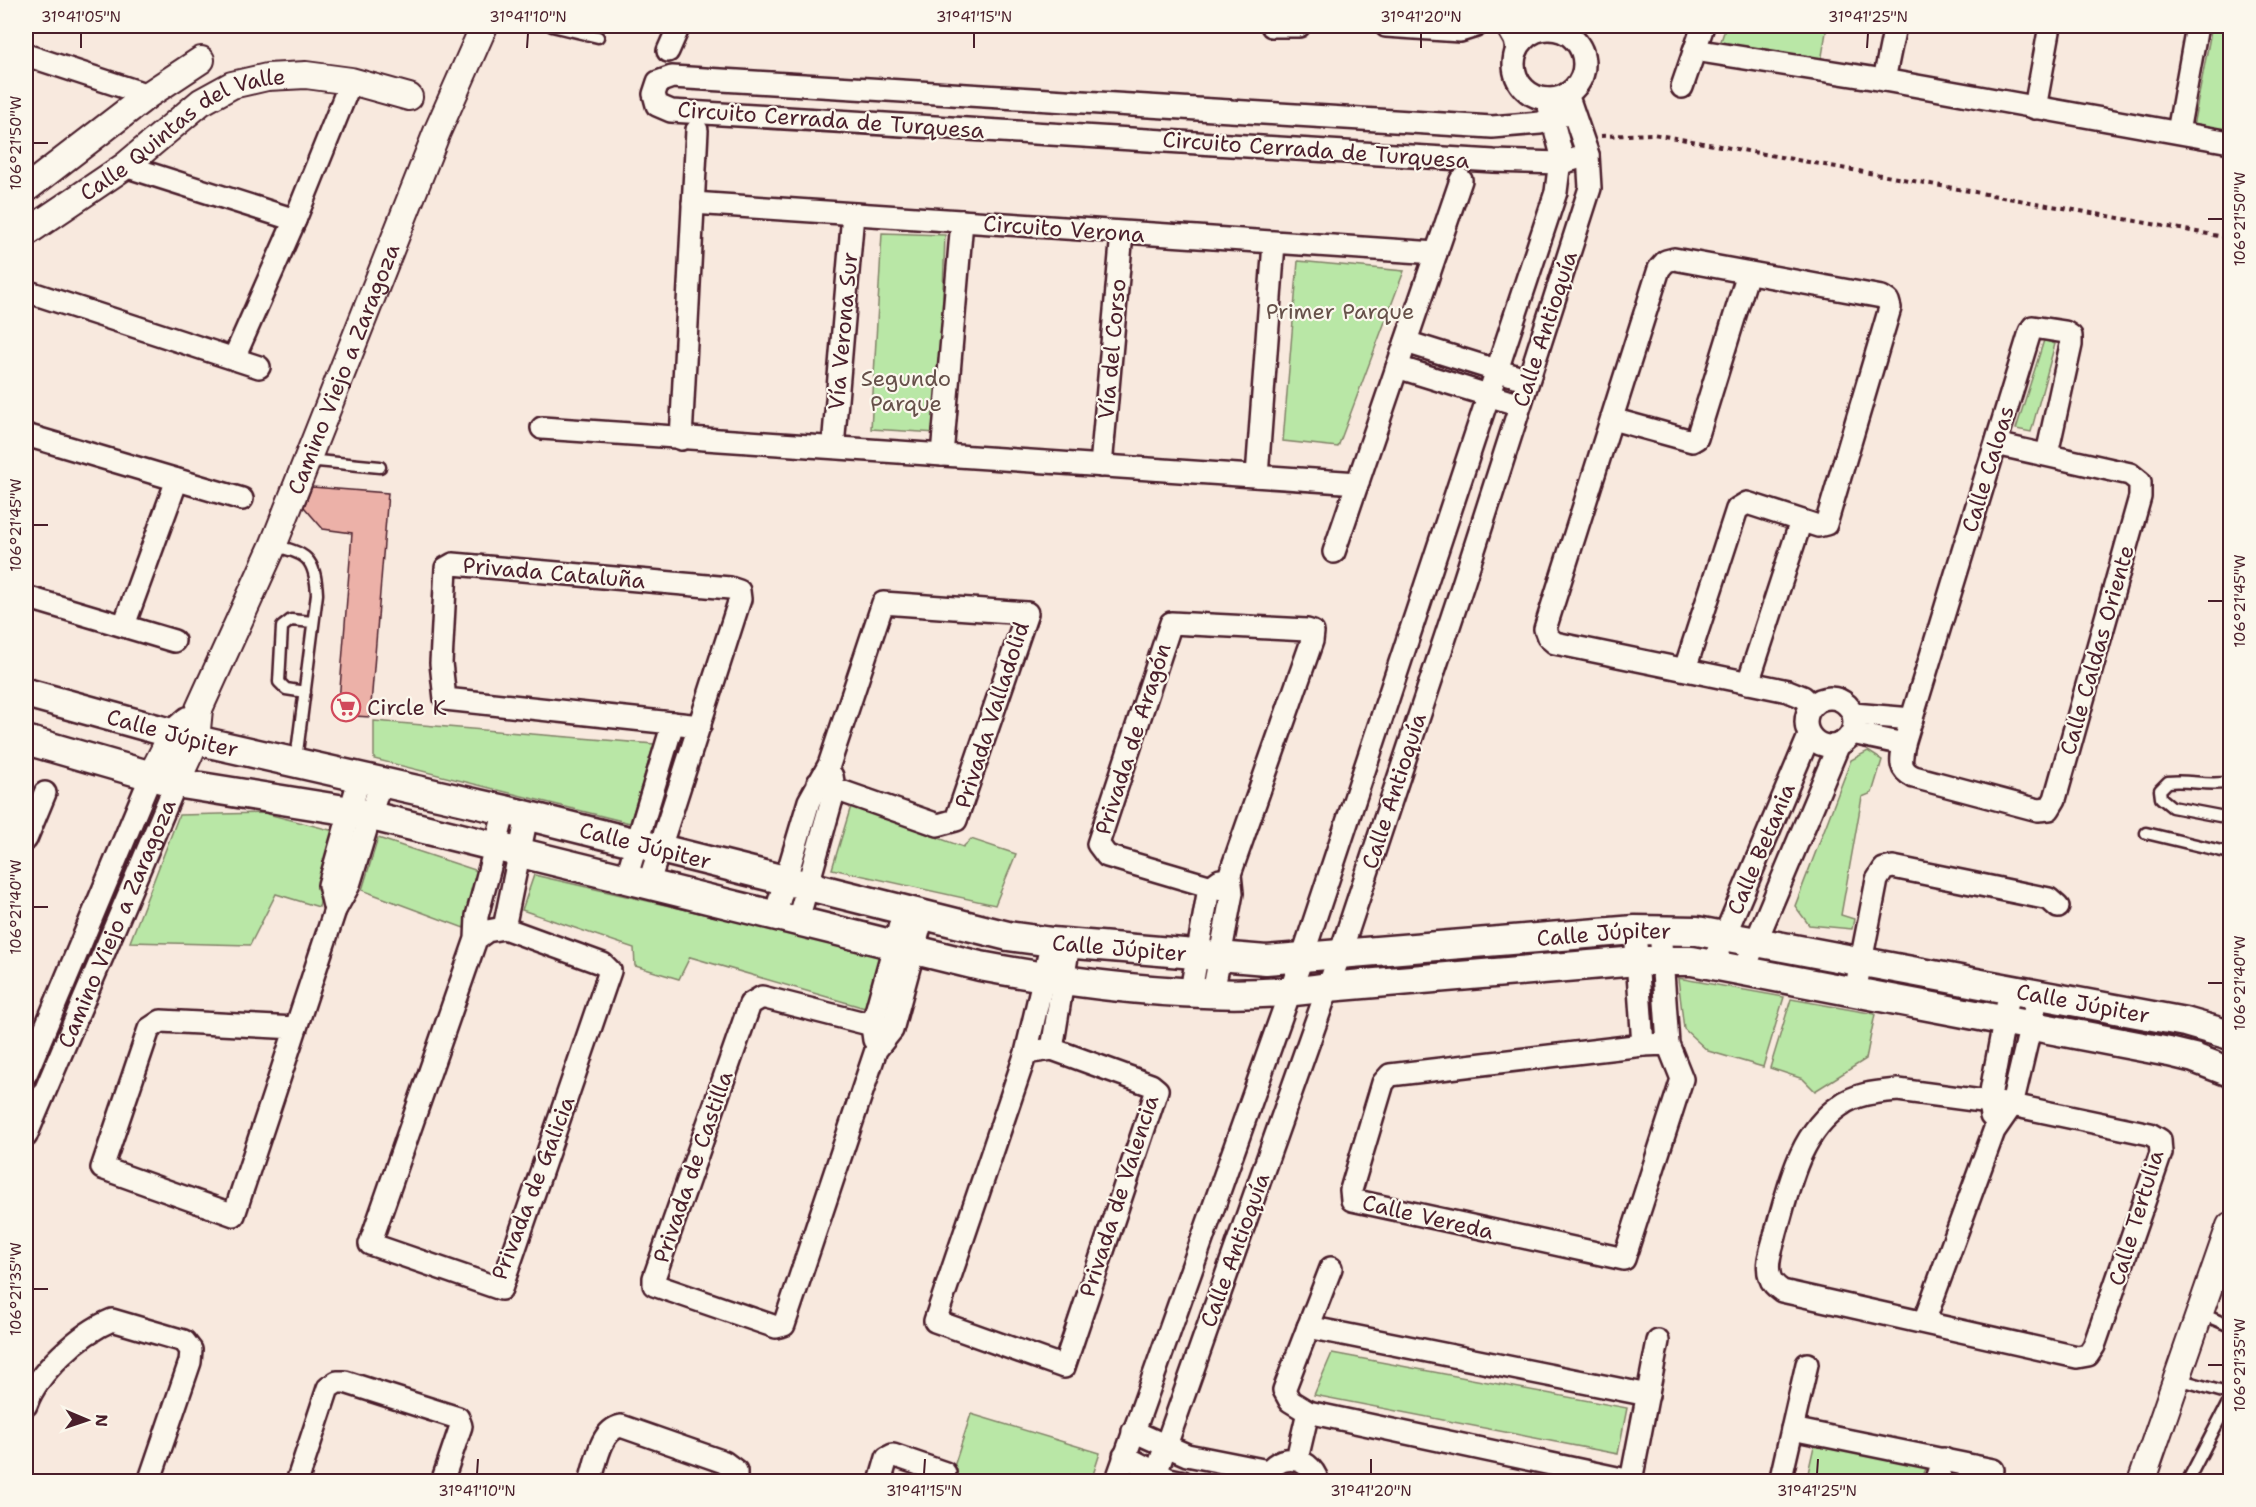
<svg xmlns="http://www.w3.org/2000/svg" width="2256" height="1507" font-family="'Shantell Sans',sans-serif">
<rect width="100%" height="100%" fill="#f8e9de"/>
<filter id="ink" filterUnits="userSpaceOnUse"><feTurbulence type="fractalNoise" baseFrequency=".0167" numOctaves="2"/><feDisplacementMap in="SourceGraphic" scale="12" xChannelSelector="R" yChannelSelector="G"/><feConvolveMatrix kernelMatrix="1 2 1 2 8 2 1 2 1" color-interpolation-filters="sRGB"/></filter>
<g filter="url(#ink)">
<!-- green -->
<path fill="#b9e7a6" stroke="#828368" stroke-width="1.5" d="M1726,26H1827L1821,62L1719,47Z
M2212,26H2230V132L2193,126Z
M882,233L945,235L938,433L871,429Z
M1298,261L1404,271L1338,447L1283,441Z
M2044,340L2055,344L2031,432L2016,429Z
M374,721L654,744L630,823L374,759Z
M1868,751L1882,760L1872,793L1862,797L1841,915L1854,919L1852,929L1809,925L1795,906L1851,760Z
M851,806L963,847L971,839L1016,854L995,905L832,869Z
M264,813L334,831L319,907L276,894L250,945L130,942L179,815Z
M378,838L478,871L464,928L362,890Z
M534,875L883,955L865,1008L690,957L679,979L635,966L634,948L522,910Z
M1678,978L1784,997L1763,1067L1708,1051L1684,1029Z
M1791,999L1875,1014L1866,1059L1815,1091L1803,1079L1770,1068Z
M1332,1353L1627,1408L1618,1454L1314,1395Z
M971,1414L1100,1453L1091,1481L949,1482Z
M1814,1446L1927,1466L1921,1481L1806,1482Z"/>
<!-- building -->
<path fill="#ecb1a8" stroke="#4a1f2b" stroke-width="1.5" d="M312,487L388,493L370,717L338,715L352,533L323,529L304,507Z"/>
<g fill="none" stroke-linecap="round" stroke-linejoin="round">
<!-- service casing -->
<g stroke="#4a1f2b" stroke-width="15">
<path id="service" d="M552,26L598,37
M307,460L380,467
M273,546C306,552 315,558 317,594L296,760
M305,692L286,689L279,682L282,627L291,620L313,622
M2230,782C2208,787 2189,779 2168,782L2160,790L2161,798L2172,807L2230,818
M2146,833L2230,853
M2200,1313L2230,1326
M2178,1379L2230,1394
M2187,1482L2230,1399"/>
</g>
<!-- minor casing -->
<g stroke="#4a1f2b" stroke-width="26">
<g id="minor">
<path d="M1272,26H1299"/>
<path d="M1386,26L1460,31L1476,26"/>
<path d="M1507,26L1515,40L1517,50"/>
<circle cx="1549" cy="64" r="35"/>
<path d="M1694,50L1884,80L2230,142"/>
<path d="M668,51L679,26"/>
<path d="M26,55L148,95"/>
<path d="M1884,80L1895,26"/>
<path d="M1682,87L1703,26"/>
<path d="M2035,108L2050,26"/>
<path d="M1572,112L1540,123L1492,127L672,77L658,82L654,94L657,105L671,111L1494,161L1562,163L1588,155"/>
<path d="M2178,132L2197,26"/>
<path d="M125,166L295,220"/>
<path d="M693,203L1436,253"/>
<path d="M26,291L259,367"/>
<path d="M1406,342L1528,380"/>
<path d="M234,358L295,220L351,81"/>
<path d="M1397,367L1520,405"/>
<path d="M1612,419L1692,441L1697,438L1748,273"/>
<path d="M542,428L1358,483"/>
<path d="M26,435L242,499"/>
<path d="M681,439L697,130"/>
<path d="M1996,444L2130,474L2140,482V497L2055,799L2049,809L2038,810L1914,777C1898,769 1901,760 1904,744L2030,332L2033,327L2065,332L2071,336V345L2047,454"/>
<path d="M833,447L853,214"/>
<path d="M942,455L962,221"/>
<path d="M1101,466L1122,233"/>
<path d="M1257,476L1274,243"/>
<path d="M1334,552L1461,180"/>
<path d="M26,597L174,641"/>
<path d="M124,625L177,480"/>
<path d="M1685,669L1737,509L1747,503L1818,526L1826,524L1890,308L1888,301L1882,297L1674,259L1666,261L1659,269L1545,629L1548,637L1555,643L1788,691L1803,697L1812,705"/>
<path d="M1748,683L1801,521"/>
<circle cx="1830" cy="722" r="24"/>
<path d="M1853,714L1912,719"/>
<path d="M1852,733L1904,744"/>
<path d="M26,839L45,793"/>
<path d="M626,879L673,723"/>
<path d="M648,885L740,599L739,591L730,588L453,564L446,568L441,663L445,699L700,726"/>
<path d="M335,910L329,885L360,776"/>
<path d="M775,915L809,801L829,765L883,603L1027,613L956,820L938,825L818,783"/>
<path d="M798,920L832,799L834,788L832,776"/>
<path d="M504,928L527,816"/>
<path d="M1660,929L1668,1044L1682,1079L1624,1259L1352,1200L1351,1190L1383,1083L1390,1075L1643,1045L1668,1044"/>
<path d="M1635,930L1643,1045"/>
<path d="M476,939L487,931L504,928L603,964L610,971L501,1289L370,1244L476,939L477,916L505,810"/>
<path d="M1713,963L1809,736"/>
<path d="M1744,970L1839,744"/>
<path d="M1191,991L1209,888L1220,880"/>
<path d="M1855,992L1877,880L1884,869L1893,867L2049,899L2058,907"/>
<path d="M1213,993L1232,893L1230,874L1312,641L1313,632L1307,630L1171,623L1098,844L1107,856L1232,893"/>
<path d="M296,1028L161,1021L149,1029L102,1168L234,1215L335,910L349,885L381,781"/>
<path d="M892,1030L762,997L750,1004L654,1278V1285L776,1327L784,1325L876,1050L892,1030L923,916"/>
<path d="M874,1040L872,1026L904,910"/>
<path d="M1052,1049L1069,944"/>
<path d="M1026,1053L1052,1049L1151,1085L1157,1090L1064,1367L935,1321L1026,1053L1052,942"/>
<path d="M26,1074L151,776"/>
<path d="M1898,1090L2012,1105L2150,1134L2160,1140L2161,1153L2094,1346L2088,1355L2077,1357L1782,1291C1777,1287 1772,1284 1770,1277C1765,1263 1773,1246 1776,1232C1789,1187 1799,1133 1841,1105C1857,1093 1878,1092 1898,1090Z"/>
<path d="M1991,1116L1989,1102L2010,990"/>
<path id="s1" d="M26,1136L176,783"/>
<path d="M1331,1268L1284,1390L1290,1401L1308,1412L1631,1481L1658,1341"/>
<path d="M1924,1322L1994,1131L2012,1105L2038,995"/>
<path d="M1308,1327L1648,1395"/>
<path d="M26,1405C37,1373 80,1333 112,1320L184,1341L191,1350L190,1362L149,1482"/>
<path d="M1792,1429L1993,1470"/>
<path d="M1133,1431L1187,1455L1268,1471"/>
<path d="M1124,1456L1169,1479L1183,1482"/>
<path d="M1297,1459L1308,1412"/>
<path d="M297,1482L328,1388L337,1382H345L458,1418L461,1426L442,1482"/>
<path d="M590,1482C596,1464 600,1430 621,1426L724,1462L736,1471V1482"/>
<path d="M880,1482L887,1458L893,1455L945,1473"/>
<path d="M1116,1482L1302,958L1556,192L1561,152L1547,99"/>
<path d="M1153,1482L1340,954L1464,581L1590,188L1588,155L1567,94"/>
<path d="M1264,1482C1272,1452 1309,1452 1318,1482"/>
<path d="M1780,1482L1807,1364"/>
<path d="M1936,1482L1944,1459"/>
</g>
</g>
<!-- tertiary casing -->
<g stroke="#4a1f2b" stroke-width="30">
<g id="tertiary">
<path d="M26,189L148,95L201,60"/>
<path id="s2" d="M26,233L125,166L201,102L232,85L267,77L306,75L351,81L409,97"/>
<path d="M151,776L173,733L188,720"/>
<path id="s3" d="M176,783L196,740L199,709L273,546L437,132L484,26"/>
<path d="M2141,1482L2230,1226"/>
</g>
</g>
<!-- secondary casing -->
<g stroke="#4a1f2b" stroke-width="33">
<g id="secondary">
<path id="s4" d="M26,693L196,740L505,810L1008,936L1052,942L1266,960L1635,930L1697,931L2185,1022L2230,1035"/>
<path d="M26,740L176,783L351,811L980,966C1087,986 1221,1004 1328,987L1637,961H1692L2169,1052L2194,1058L2230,1072"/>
</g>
</g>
<!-- path -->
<path stroke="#4a1f2b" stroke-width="4" stroke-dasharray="4.5 4.5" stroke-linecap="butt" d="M1601,136L1653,134L2230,238"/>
<!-- service -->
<use href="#service" stroke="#fbf7ec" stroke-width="10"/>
<!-- minor -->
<use href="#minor" stroke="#fbf7ec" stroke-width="21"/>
<!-- tertiary -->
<use href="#tertiary" stroke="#fbf7ec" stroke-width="26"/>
<!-- secondary -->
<use href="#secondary" stroke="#fbf7ec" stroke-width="28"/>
</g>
</g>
<!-- ticks -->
<path fill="none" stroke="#4a1f2b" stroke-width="2" d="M81,48V33M527,48L528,33M974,48V33M1421,48V33M1867,48L1868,33M33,143H48M2208,219H2223M33,525H48M2208,601H2223M33,907H48M2208,983H2223M33,1289H48M2208,1365H2223M477,1474L478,1459M924,1474L925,1459M1371,1474V1459M1817,1474L1818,1459"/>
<!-- icons -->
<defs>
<g id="supermarket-ring" transform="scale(1.5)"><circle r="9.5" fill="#fbf7ec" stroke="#d1495b" stroke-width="1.5"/><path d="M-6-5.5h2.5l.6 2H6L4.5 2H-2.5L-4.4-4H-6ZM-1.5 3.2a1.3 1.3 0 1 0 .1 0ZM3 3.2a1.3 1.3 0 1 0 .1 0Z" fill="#d1495b"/></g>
</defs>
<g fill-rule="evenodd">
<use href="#supermarket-ring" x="346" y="707"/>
</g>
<g text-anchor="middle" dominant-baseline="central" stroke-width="4.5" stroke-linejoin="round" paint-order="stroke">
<!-- street labels -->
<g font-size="22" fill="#4a1f2b" stroke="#fbf7ec">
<text transform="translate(831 120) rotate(4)">Circuito Cerrada de Turquesa</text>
<text stroke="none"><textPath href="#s2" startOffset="188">Calle Quintas del Valle</textPath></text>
<text transform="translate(1316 150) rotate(4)">Circuito Cerrada de Turquesa</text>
<text transform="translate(1064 229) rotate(4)">Circuito Verona</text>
<text transform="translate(1545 329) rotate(-72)">Calle Antioquía</text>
<text transform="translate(843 331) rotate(-85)">Vía Verona Sur</text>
<text transform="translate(1112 349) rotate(-85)">Vía del Corso</text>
<text stroke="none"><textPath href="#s3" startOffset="448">Camino Viejo a Zaragoza</textPath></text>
<text transform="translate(1988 469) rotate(-73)">Calle Caloas</text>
<text transform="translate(554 573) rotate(5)">Privada Cataluña</text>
<text transform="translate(2097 650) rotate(-74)">Calle Caldas Oriente</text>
<text transform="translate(992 715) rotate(-72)">Privada Valladolid</text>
<text stroke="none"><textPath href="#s4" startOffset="152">Calle Júpiter</textPath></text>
<text transform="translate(1133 739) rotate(-72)">Privada de Aragón</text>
<text transform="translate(1394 791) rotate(-72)">Calle Antioquía</text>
<text stroke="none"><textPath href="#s4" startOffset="638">Calle Júpiter</textPath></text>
<text transform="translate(1761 849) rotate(-67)">Calle Betania</text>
<text stroke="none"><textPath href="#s1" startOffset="231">Camino Viejo a Zaragoza</textPath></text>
<text stroke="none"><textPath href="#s4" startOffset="1610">Calle Júpiter</textPath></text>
<text stroke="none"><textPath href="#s4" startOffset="1124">Calle Júpiter</textPath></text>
<text stroke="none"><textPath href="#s4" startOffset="2096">Calle Júpiter</textPath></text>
<text transform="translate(693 1167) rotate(-71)">Privada de Castilla</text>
<text transform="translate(533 1188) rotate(-69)">Privada de Galicia</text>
<text transform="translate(1119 1196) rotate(-72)">Privada de Valencia</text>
<text transform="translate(1428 1217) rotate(13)">Calle Vereda</text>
<text transform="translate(2136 1218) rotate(-73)">Calle Tertulia</text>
<text transform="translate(1235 1250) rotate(-70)">Calle Antioquía</text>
</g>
<!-- park labels -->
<g font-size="22" fill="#66514a" stroke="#fbf7ec">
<text x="1340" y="311">Primer Parque</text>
<text x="906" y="378">Segundo<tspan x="906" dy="25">Parque</tspan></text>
</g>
<!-- poi labels -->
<g font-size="22" fill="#4a1f2b" stroke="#fbf7ec" text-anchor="start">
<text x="367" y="707">Circle K</text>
</g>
</g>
<!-- margin -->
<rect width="2256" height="1507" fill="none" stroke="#fbf7ec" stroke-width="66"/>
<!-- north arrow -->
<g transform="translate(87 1420) rotate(92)" stroke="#fbf7ec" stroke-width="4.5" paint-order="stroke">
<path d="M0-4.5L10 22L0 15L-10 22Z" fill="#4a1f2b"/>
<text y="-9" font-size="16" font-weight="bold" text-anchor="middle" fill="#4a1f2b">N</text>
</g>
<rect x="33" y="33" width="2190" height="1441" fill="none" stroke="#4a1f2b" stroke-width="2"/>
<g font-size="15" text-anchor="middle" fill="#4a1f2b">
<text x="81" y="22">31°41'05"N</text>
<text x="528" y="22">31°41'10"N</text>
<text x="974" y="22">31°41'15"N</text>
<text x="1421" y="22">31°41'20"N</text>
<text x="1868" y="22">31°41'25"N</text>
<text transform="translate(16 143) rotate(-90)" y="5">106°21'50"W</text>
<text transform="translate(2240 219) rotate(-90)" y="5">106°21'50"W</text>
<text transform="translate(16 525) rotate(-90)" y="5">106°21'45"W</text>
<text transform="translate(2240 601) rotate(-90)" y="5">106°21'45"W</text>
<text transform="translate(16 907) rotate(-90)" y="5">106°21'40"W</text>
<text transform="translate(2240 983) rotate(-90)" y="5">106°21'40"W</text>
<text transform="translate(16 1289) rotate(-90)" y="5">106°21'35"W</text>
<text transform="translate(2240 1365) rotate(-90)" y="5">106°21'35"W</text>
<text x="477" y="1496">31°41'10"N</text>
<text x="924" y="1496">31°41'15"N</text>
<text x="1371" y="1496">31°41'20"N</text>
<text x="1817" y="1496">31°41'25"N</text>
</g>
</svg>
